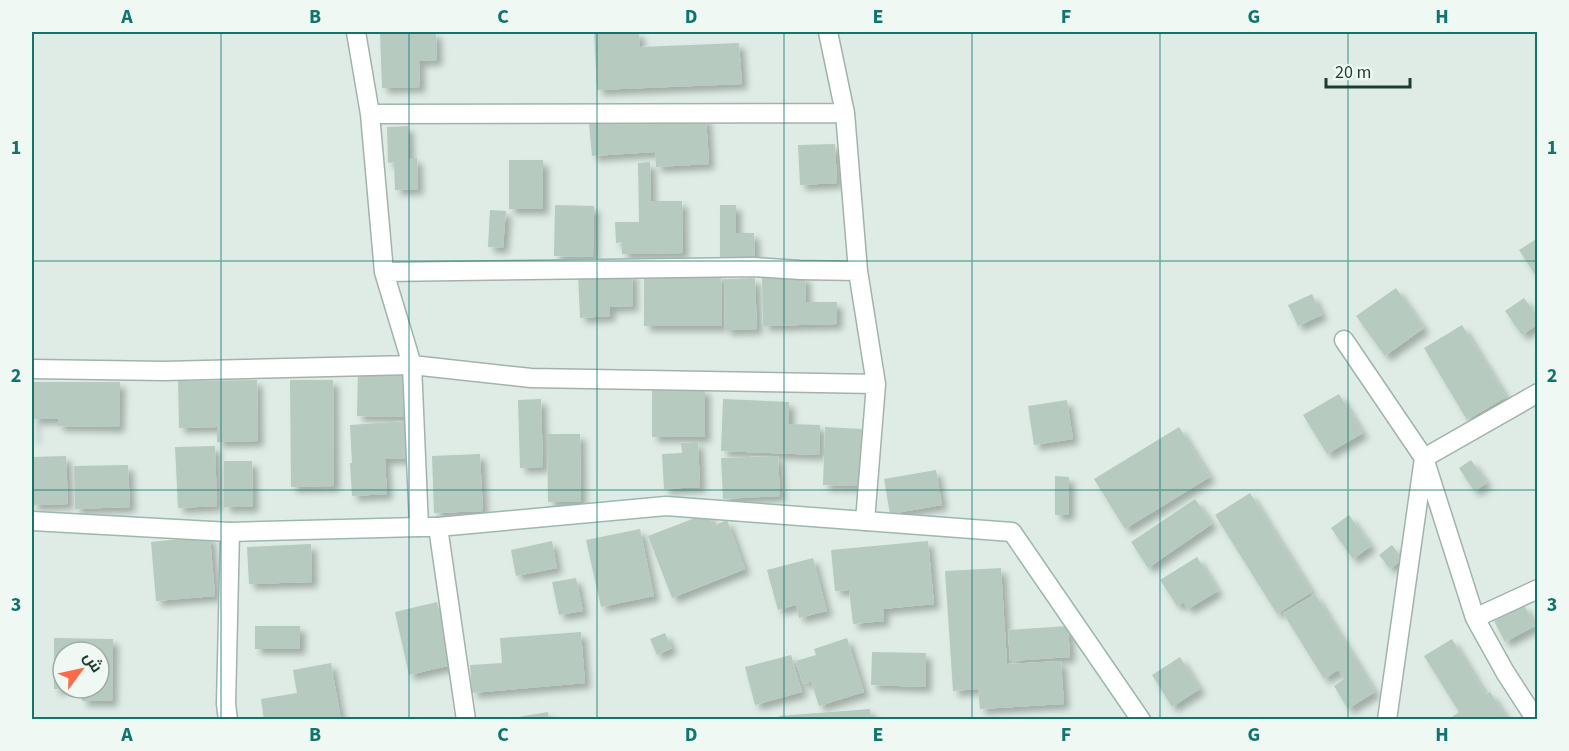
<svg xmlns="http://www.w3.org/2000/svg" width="1569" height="751" font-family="'Source Sans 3',Cairo,sans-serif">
<defs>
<filter id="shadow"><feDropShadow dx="5.5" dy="5.5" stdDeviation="3" flood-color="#0004"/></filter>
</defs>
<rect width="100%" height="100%" fill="#deece5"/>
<!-- building -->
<path fill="#b6cac0" filter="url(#shadow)" d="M380,32H436L437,60L419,61L420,87L382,88Z
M594,32H639L640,47L739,43L742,84L597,90Z
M706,117L709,164L656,167L655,152L592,156L589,124Z
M408,126L409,158H417L418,189L395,190L394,162L388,163L387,127Z
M835,144L837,183L800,185L798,145Z
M509,160H543V209H509Z
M650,162L651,201H682L683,253L622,254V242L616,243L615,222H639L638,163Z
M555,205L594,206L593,257L554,256Z
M720,205H736V233H754L755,261H720Z
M490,210L506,211L503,248L488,247Z
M1538,238V279L1519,250Z
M632,272L633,306L610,307V316L580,318L578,274Z
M644,274H721L722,326H644Z
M805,276L806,302H837V324L763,326L762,277Z
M755,278L757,329L725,330L724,279Z
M1396,288L1424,328L1385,356L1356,316Z
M1312,294L1322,315L1298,326L1288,305Z
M1524,298L1538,317V324L1522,335L1505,311Z
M1462,325L1506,397L1467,420L1424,348Z
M358,370L406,372L405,417L357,416Z
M257,380L258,441L217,442V427L179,428L178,381Z
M290,380H333L334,486L291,487Z
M32,382H120L119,427L58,426V419H34V439H32Z
M652,389H705V437H652Z
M1339,394L1363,433L1327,454L1303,415Z
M541,399L543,467L520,468L518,400Z
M723,399L789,402V424L820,425L819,455L721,451Z
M1067,400L1073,439L1034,445L1028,406Z
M409,421L410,458L385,459L387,494L352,496L350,463H352L350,425Z
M825,427L862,429L860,486L823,485Z
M1179,427L1210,477L1125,529L1094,479Z
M547,434H580L581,502H548Z
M698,442L700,487L664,489L662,454L682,453L681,443Z
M215,446L217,506L178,508L175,447Z
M480,454L483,511L434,513L432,456Z
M66,456L68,504L32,505V457Z
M778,456L780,496L723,499L721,458Z
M1471,460L1487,483L1474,491L1459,468Z
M224,461H252L253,507H224Z
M128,465L130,507L75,509L74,466Z
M936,470L942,505L890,514L884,479Z
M1055,476L1069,477V515H1055Z
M1250,493L1312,592L1277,614L1215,515Z
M1195,499L1212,524L1148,568L1131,542Z
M708,513L713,526L727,520L745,569L672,598L648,536Z
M1349,515L1371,546L1353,559L1331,528Z
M640,529L654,596L601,607L586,540Z
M210,536L215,596L156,601L151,542Z
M552,541L557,568L516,576L511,550Z
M928,541L934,604L883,609L884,621L853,624L849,590L835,591L831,550Z
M311,544L312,582L249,584L247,547Z
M1392,545L1403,559L1390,569L1379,555Z
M1197,557L1218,591L1188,609L1183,602L1177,606L1160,580Z
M813,558L827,611L799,618L796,605L778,610L767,570Z
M1001,568L1007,664L1061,661L1064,704L980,709L978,689L953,691L945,571Z
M576,578L583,611L559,615L552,582Z
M1315,594L1375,692L1348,709L1334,686L1344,679L1338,670L1324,679L1283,613Z
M437,602L452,665L409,675L395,612Z
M1524,605L1535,626L1505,642L1494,621Z
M255,626H300V649H255Z
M1068,626L1070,657L1010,661L1008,630Z
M581,632L585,683L472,693L470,665L502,663L500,638Z
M665,633L672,648L657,655L650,639Z
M54,638L113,639L112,701H82V688H99V652H63V689H54Z
M847,638L864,692L819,706L811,681L803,684L796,661L816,655L814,649Z
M1452,639L1486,695L1490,692L1508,720H1448L1459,712L1424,656Z
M872,652L926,653V687L871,685Z
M791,655L802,692L755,705L745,667Z
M1180,657L1200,689L1172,707L1152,675Z
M331,663L341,720H264L261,699L297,693L293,670Z
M870,709L871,720H779V716Z
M548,712L549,720H512V718Z"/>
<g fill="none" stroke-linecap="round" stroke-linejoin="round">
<!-- street casing -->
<g stroke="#a0b4ac" stroke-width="21">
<path id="street" d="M356,32L370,114L384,272L412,365L419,527
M828,32L845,113L858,271L876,384L865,521
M370,114L845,113
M384,272L754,267L800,270L858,271
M1344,340L1424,458L1475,618L1505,672L1536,720
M32,369L164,371L412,365L531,378L876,384
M438,527L466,720
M1475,618L1538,589
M228,720L226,704L230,532
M1387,720L1424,458L1538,393"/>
</g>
<!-- secondary casing -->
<g stroke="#9bb9ac" stroke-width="21">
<path id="secondary" d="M32,521L230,532L419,527H438L666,506L1012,532L1141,720"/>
</g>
<!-- street -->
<use href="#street" stroke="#fff" stroke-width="18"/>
<!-- secondary -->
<use href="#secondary" stroke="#fff" stroke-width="18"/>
</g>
<!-- grid -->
<path fill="none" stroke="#0f766e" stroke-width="1.5" stroke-opacity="0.55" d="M221,32V720M409,32V720M597,32V720M784,32V720M972,32V720M1160,32V720M1348,32V720M32,261H1538M32,490H1538"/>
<!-- border -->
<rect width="1569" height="751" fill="none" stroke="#eff8f3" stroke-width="66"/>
<!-- north arrow -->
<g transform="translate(81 670) rotate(57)"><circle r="28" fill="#eff8f3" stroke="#9bada6" stroke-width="1.5"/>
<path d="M0-4.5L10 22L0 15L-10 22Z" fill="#ff6b49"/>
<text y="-9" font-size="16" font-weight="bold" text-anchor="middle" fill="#1d3d33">ش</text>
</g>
<!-- scale -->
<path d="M1326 78v9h84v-9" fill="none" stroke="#1d3d33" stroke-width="3"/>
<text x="1335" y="78" font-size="18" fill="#1d3d33" stroke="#eff8f3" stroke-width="4.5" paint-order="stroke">20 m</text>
<rect x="33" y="33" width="1503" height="685" fill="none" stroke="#0f766e" stroke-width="2"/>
<g font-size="20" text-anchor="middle" font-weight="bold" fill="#0f766e">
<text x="127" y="23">A</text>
<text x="315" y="23">B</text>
<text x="503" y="23">C</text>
<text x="691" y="23">D</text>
<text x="878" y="23">E</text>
<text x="1066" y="23">F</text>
<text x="1254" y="23">G</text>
<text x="1442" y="23">H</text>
<text x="16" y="154">1</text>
<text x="1552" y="154">1</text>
<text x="16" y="382">2</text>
<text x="1552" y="382">2</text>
<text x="16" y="611">3</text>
<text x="1552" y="611">3</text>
<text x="127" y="741">A</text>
<text x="315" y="741">B</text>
<text x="503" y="741">C</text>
<text x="691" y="741">D</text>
<text x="878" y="741">E</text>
<text x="1066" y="741">F</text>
<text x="1254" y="741">G</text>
<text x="1442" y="741">H</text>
</g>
</svg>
